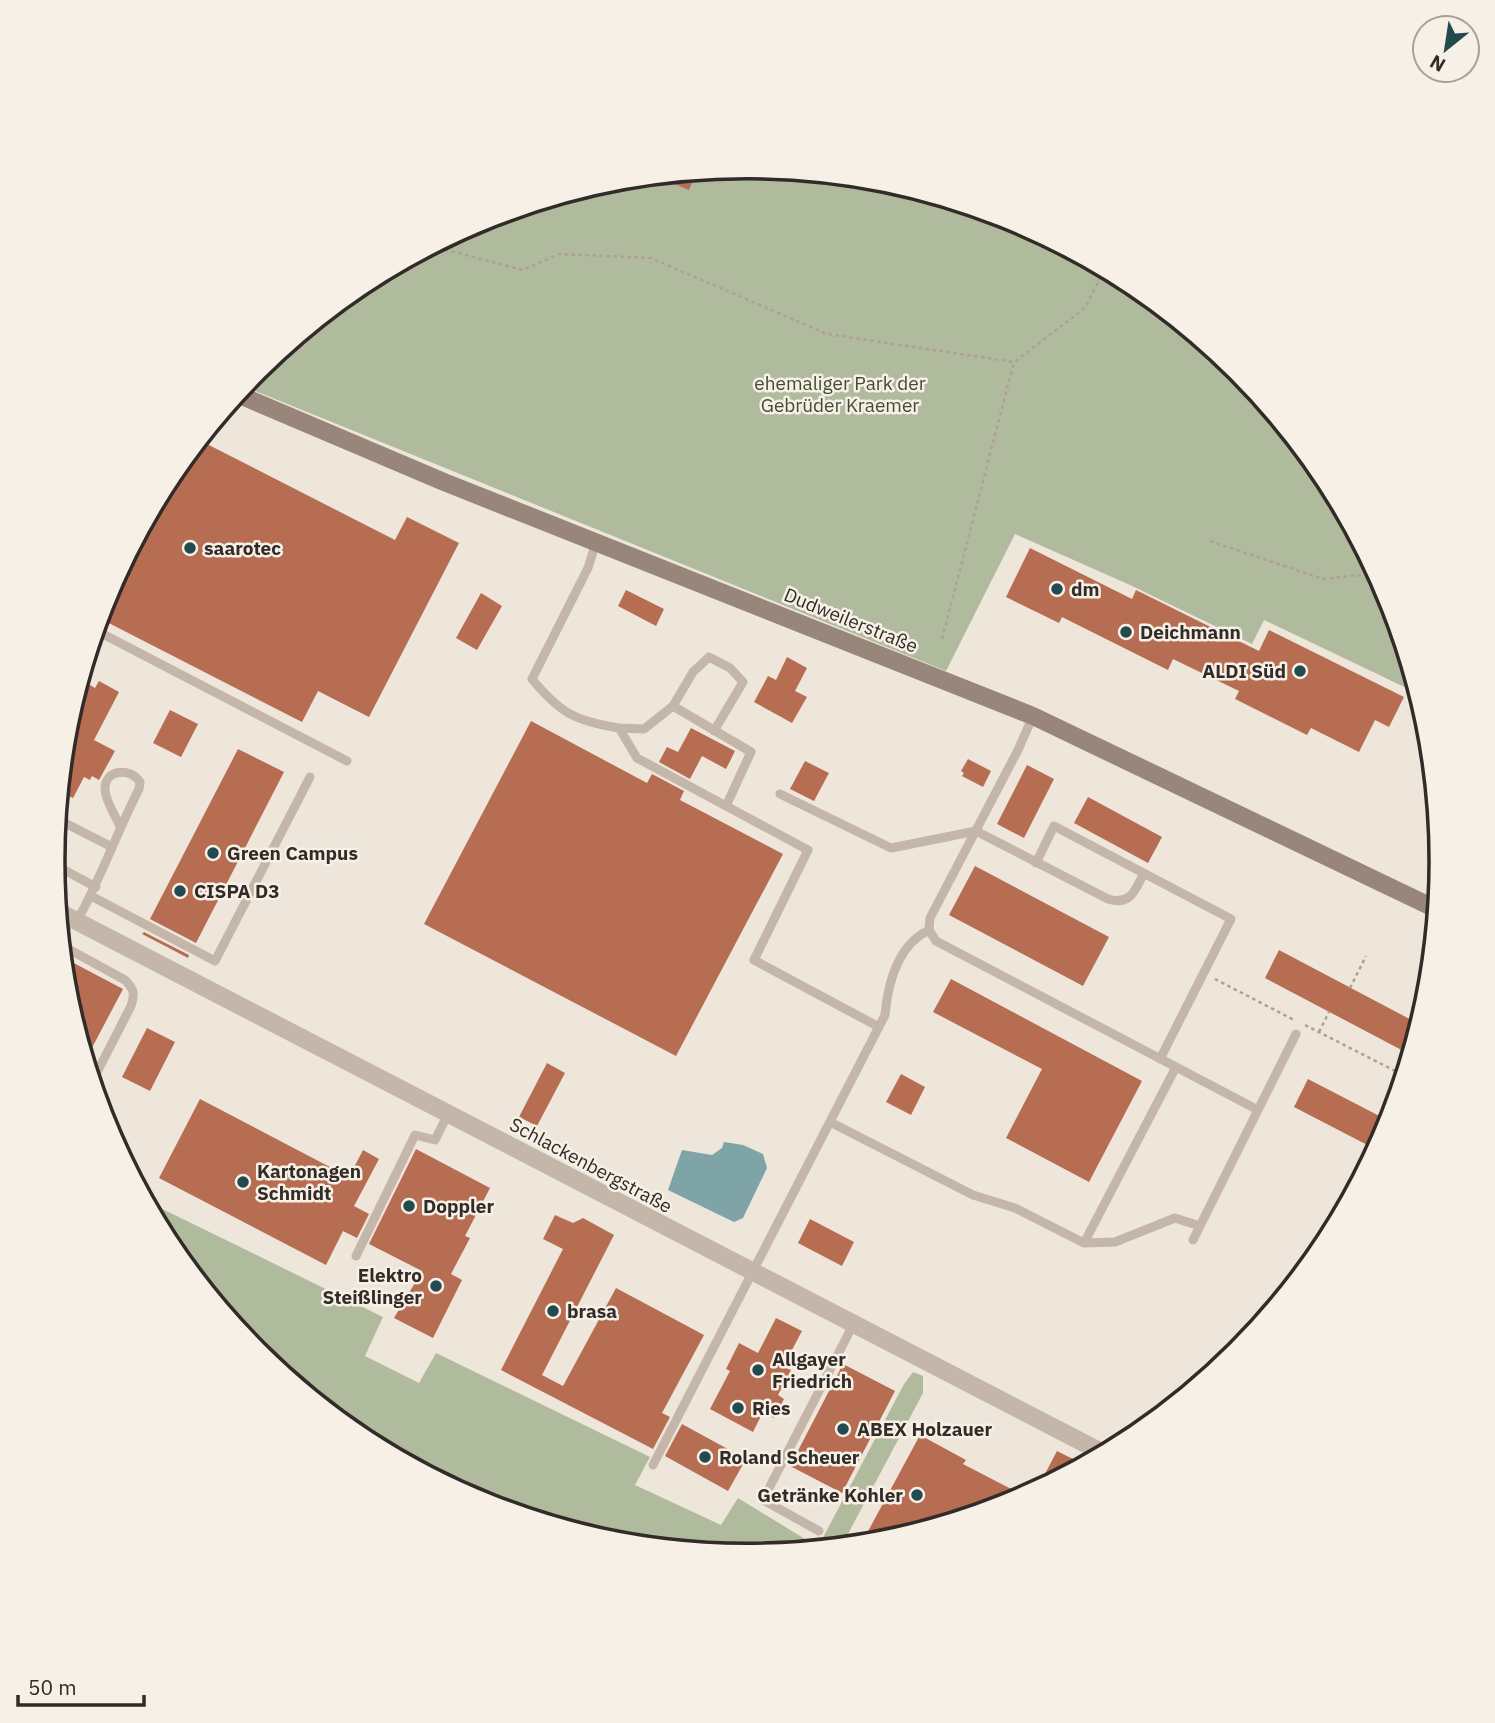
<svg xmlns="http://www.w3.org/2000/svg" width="1495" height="1723" font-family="'IBM Plex Sans',sans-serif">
<rect width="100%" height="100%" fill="#eee6db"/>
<!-- green -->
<path fill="#b0bb9d" d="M748,167L883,180L1014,220L1134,284L1239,370L1326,476L1390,596L1419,694L1264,620L1252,644L1130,585L1015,534L946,671L243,386L256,370L362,283L482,219L612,180Z
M144,1200L383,1317L365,1356L419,1383L436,1353L650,1457L635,1485L721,1525L738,1498L818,1547L904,1384L913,1372L923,1376V1393L841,1547L747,1556L612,1543L481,1503L361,1439L256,1353L169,1247Z"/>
<!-- water -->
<path fill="#7ea4a7" d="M724,1142L743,1145L763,1154L767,1168L743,1218L734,1222L668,1190L682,1150L712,1155L722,1148Z"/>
<!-- building -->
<path fill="#b66d52" d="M696,172L689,190L655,176L682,173Z
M199,440L395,540L407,517L459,543L369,717L318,691L302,722L99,618L106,595L170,475Z
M1030,548L1132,599L1136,590L1259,651L1269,630L1404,697L1389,727L1375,720L1359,752L1311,728L1307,735L1235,699L1239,691L1173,659L1168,670L1062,617L1059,623L1006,597Z
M626,590L664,609L656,626L618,606Z
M481,593L502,606L477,650L456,638Z
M787,657L807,668L795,691L807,697L792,723L754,702L768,676L776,680Z
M80,679L95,688L99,681L119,692L94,740L115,751L99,780L92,776L90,780L84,777L73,798L59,791L66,726Z
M170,710L198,724L181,757L153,743Z
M531,721L647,783L652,774L684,791L680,800L783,854L676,1056L424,924Z
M691,728L735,751L726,769L702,756L690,779L659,762L667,747L678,752Z
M238,749L284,772L196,943L150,919Z
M968,759L991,771L983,787L962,776L964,773L961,771Z
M805,761L829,773L814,801L790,789Z
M1027,765L1054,779L1024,838L997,824Z
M1088,797L1162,837L1148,863L1074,823Z
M975,866L1109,937L1083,986L949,915Z
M144,932L189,955L188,958L142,934Z
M1279,950L1421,1025L1411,1055L1265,978Z
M68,960L123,989L85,1061L66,997L63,970Z
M951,979L1142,1081L1089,1182L1006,1138L1042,1069L933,1012Z
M147,1028L175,1042L150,1091L122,1077Z
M547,1063L565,1073L537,1126L519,1117Z
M901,1074L925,1087L911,1115L886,1102Z
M1308,1079L1391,1122L1377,1150L1294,1107Z
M200,1099L349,1177L363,1150L379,1159L354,1206L369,1214L357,1238L343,1231L326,1265L159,1178Z
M416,1149L490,1188L465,1236L470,1238L451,1274L462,1280L433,1338L394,1318L422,1271L369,1244Z
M555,1215L573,1223L583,1218L614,1235L542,1375L563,1386L616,1288L704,1335L662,1413L670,1417L653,1449L501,1370L563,1249L543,1239Z
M810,1219L854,1242L842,1266L798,1243Z
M776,1318L802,1331L783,1367L791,1370L778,1395L784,1399L774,1418L763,1412L753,1432L710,1409L730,1371L726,1369L739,1343L758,1353Z
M843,1364L895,1391L842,1493L790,1466Z
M682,1424L746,1459L728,1491L665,1456Z
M920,1435L966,1460L963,1464L1015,1491L1008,1505L882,1543L866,1535Z
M1057,1451L1085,1465L1036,1491Z"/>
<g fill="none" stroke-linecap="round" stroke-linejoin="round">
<!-- path -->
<path stroke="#b0a093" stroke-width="2.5" stroke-dasharray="3.5 3.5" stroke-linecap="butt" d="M431,246L523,270L559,254L651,258L827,334L1014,362L1085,308L1105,268
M1210,541L1323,579L1378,573
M942,639L1014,362
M1215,979L1296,1021
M1350,988L1366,956
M1305,1025L1405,1076
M1319,1032L1329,1012
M332,1416L355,1432L361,1439"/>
<!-- service -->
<path stroke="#c4b6a9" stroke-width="9" d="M596,542L588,568L532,679C560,713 575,721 619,728L637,758L808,850L754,960L879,1027
M95,630L347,761
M673,706L751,752L726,806
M1033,716L1018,750L930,918L929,930L936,941L1258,1110
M619,728L644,729L673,706L693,672L709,657L730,668L743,682L714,731
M780,794L891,848L976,831L1108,899C1131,906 1135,890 1144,873
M57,819L112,847
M1036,863L1054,826L1231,919L1160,1059
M53,864L96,887
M91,896L215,961L310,777
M77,921C101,878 117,832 139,789L140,782C130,767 104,769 105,790C106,802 115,815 120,826
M60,941L71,918
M61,945L125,980C134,989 135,994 131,1006L92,1082
M830,1122L973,1195L1015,1208L1084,1243L1115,1242L1175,1218L1200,1226
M1193,1240L1296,1034
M1084,1243L1176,1067
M356,1256L415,1135L435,1140L448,1114
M653,1465L885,1015C888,982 898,945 929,930
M819,1531L763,1500L853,1325"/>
<!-- minor -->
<path stroke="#c4b6a9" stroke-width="18" d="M57,911L1105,1454"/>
<!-- secondary -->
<path stroke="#98867b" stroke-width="18" d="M237,394L444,482L1033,716L1438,910"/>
</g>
<!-- markers -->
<g fill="#234a4e" stroke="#f6f0e7" stroke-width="2.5">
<circle cx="190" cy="548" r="7"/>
<circle cx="1057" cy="589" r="7"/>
<circle cx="1126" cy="632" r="7"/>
<circle cx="1300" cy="671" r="7"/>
<circle cx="213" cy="853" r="7"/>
<circle cx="180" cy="891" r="7"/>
<circle cx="243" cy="1182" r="7"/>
<circle cx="409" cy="1206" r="7"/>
<circle cx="436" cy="1286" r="7"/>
<circle cx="553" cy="1311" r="7"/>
<circle cx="758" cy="1370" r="7"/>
<circle cx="738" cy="1408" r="7"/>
<circle cx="843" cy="1429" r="7"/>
<circle cx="705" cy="1457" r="7"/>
<circle cx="917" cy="1495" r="7"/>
</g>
<g text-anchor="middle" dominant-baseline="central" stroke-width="5" stroke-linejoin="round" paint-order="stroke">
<!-- park labels -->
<g font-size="19" fill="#414d2f" stroke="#f6f0e7">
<text x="840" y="383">ehemaliger Park der<tspan x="840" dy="22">Gebrüder Kraemer</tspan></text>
</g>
<!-- poi labels -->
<g font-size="19" font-weight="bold" fill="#322b28" stroke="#f6f0e7" text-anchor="start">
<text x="204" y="548">saarotec</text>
<text x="1071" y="589">dm</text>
<text x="1140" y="632">Deichmann</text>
<text x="1286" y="671" text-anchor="end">ALDI Süd</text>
<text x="227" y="853">Green Campus</text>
<text x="194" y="891">CISPA D3</text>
<text x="257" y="1171">Kartonagen<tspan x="257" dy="22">Schmidt</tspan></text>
<text x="423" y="1206">Doppler</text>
<text x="422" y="1275" text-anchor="end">Elektro<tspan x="422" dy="22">Steißlinger</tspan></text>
<text x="567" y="1311">brasa</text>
<text x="772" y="1359">Allgayer<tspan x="772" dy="22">Friedrich</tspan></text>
<text x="752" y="1408">Ries</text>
<text x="857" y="1429">ABEX Holzauer</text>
<text x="719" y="1457">Roland Scheuer</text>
<text x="903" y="1495" text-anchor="end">Getränke Kohler</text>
</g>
<!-- street labels -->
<g font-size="19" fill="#322b28" stroke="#f6f0e7">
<text transform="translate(851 620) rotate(22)">Dudweilerstraße</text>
<text transform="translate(591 1165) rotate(28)">Schlackenbergstraße</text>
</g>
</g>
<!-- crop -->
<path d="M0 0H1495V1723H0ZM65 861a682 682 0 1 1 1364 0a682 682 0 1 1-1364 0Z" fill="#f6f0e7" fill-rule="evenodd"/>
<path fill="none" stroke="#322b28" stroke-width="3.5" d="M65 861a682 682 0 1 1 1364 0a682 682 0 1 1-1364 0Z"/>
<!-- north arrow -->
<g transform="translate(1446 49) rotate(210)"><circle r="33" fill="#f6f0e7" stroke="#a8a19b" stroke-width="2"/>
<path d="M0-5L12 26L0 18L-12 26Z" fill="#234a4e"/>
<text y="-10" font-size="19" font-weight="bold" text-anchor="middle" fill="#322b28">N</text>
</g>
<!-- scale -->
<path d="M18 1695v10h126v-10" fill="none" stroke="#322b28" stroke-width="3.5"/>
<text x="28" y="1695" font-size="21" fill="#322b28" stroke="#f6f0e7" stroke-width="5" paint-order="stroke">50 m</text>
</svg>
